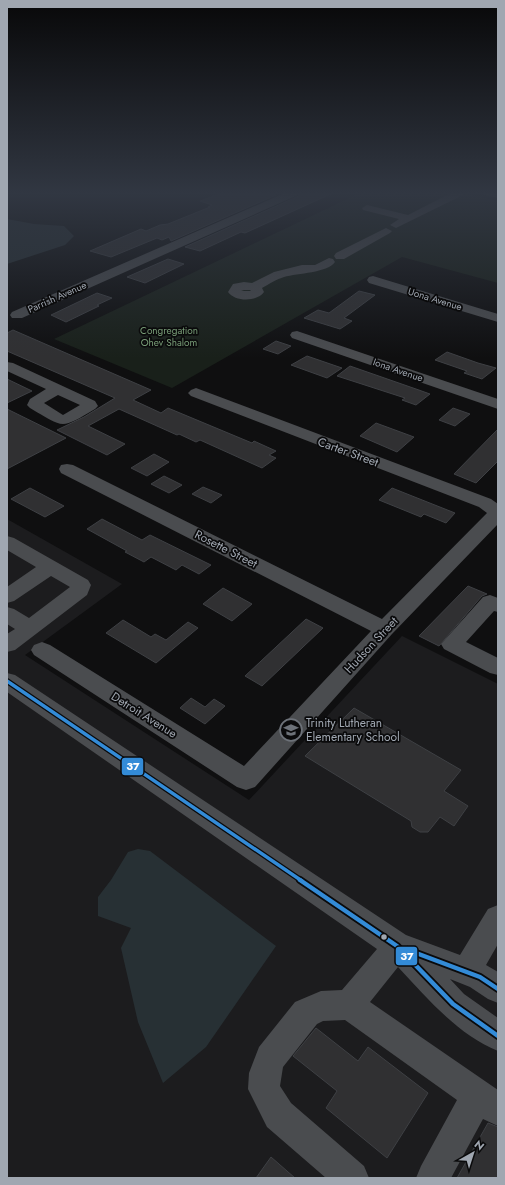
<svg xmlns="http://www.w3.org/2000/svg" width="505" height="1185" font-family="Jost,sans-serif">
<rect width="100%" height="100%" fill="#0f0f10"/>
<!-- built -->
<path fill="#1c1c1e" d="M7,519L122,584L25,655L249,800L402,636L498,684V1178H7Z"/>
<!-- green -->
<path fill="#19201a" d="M362,192H459L498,201V283L402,257L172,388L54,339Z"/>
<!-- water -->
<path fill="#273034" d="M7,219L34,224L64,226L74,236L65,245L7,264Z
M138,849L150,851L276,946L206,1047L163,1083L138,1022L121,948L131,928L98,916V897L111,880L128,852Z"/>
<!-- building -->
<path fill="#303032" stroke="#3e4044" d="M225,192H263L276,195L171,241L169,237L162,240L157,238L111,257L90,251L141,229L146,231L160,225L168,224L210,207H208L212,205L200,201Z
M302,192H335L245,233L241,232L200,251L185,247L301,195Z
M168,259L184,264L145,283L127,277Z
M359,291L375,295L344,318L352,321L340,329L304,318L318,310L329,313Z
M97,293L112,298L97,305L99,306L66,322L51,315Z
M13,330L151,390L133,400L161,413L168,408L252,443L254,441L276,451L269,455L276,458L262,468L200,440L196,442L179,434L177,435L119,409L88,426L125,444L107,455L57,430L84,417L115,398L7,351V333Z
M276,341L291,346L278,354L263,349Z
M447,352L478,363L496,368L482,379L464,373L467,371L435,360Z
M307,356L342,368L327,378L291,365Z
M350,366L416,389L430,394L416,405L402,400L405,398L337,376Z
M7,379L32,391L7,403Z
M453,408L470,414L455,426L439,420Z
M7,409L66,438L7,469Z
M376,423L414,437L397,452L360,436Z
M498,429V461L476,483L454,474Z
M154,454L169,462L147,476L131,468Z
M164,476L182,485L169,493L151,484Z
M203,487L222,495L211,503L192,494Z
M30,488L64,506L45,517L11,499Z
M392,488L455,513L446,523L424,514L421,517L379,500Z
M102,519L142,540L150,535L211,565L199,574L182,565L176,570L151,557L144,562L125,552L127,551L87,529Z
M468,586L487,594L482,596L439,646L419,636Z
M223,588L252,604L232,621L203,604Z
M306,619L323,628L262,686L245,676Z
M123,620L151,637L155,634L166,640L188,622L198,628L156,663L106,633Z
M191,698L205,707L214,699L225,706L205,724L180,708Z
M354,708L461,770L444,791L468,806L454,826L440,817L428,832H420L412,827L411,821L305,756Z
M316,1028L358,1061L368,1047L428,1093L387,1158L326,1108L337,1091L293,1056Z
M488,1123L498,1127V1178H457Z
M271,1157L295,1178H256Z"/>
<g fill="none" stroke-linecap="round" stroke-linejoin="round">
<!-- minor -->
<path fill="#4a4c4f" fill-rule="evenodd" d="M287,192H301L300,194L22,318H12L10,315L12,312Z
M453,192H466L465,194L396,228L390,225L399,219L363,210L362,208L367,205L408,215Z
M386,228L392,231L390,233L344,259H336L334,256L336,253Z
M329,258L333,259L335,262C327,273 298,273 284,277C277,279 269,284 262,288L264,292C257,302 235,302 228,292L233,284L244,282L252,283L274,272L302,265H315ZM244,290H250L251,291H241Z
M373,276L498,314V322L369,283L367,280L369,277Z
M297,331L498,399V409L292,338L290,335L292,332Z
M7,362L13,363L95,401L98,406L95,409C60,430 64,428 30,408L27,405L30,399L46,389L7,371ZM58,395L80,405L63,415L44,403Z
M196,388L491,499L498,504V524L392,634L255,787L246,790L237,787L34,655L31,650L34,645L42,642L50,645L244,766L371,631L61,473L59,469L61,465L67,464L73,465L382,619L487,513L479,507L191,396L188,393L191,390Z
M7,536L14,538L88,580L91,585L87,595L15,650L7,652V634L15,629L7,624V607L14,609L29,618L70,587L51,576L14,601L7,603V587L36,567L7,550Z
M490,595L498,598V612L494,611L466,642L498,658V675L490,673L444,649L441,644L483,597Z
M7,673L15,675L406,935L460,955L488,909L498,905V944L486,965L498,972V1003L488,999L470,987L450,979L464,994L498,1018V1051C458,1035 427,998 398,967L370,1002L498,1090V1126L483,1119L451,1178H416L421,1166L457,1100L345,1020L323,1021L317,1024L283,1067L280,1086L291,1103L364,1166L369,1178H326L267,1127L248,1089L249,1073L259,1047L295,1002L321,991L342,990L377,949L7,692Z"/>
<!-- major -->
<path fill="#46484a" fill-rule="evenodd" d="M480,192H498V198L482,194Z"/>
<!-- bus-1-far1 casing -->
<g stroke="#0a0a0b" stroke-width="6">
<path id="bus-1-far1" d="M7,681L302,881"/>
</g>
<!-- bus-1 casing -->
<g stroke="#0a0a0b" stroke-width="8">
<path id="bus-1" d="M300,880L397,946L453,1004L498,1036
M408,950L480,977L498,989"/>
</g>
<!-- bus-1-far1 -->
<use href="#bus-1-far1" stroke="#338bd7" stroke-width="3.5"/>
<!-- bus-1 -->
<use href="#bus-1" stroke="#338bd7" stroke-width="4.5"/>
</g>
<!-- sky -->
<linearGradient id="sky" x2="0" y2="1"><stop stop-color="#080809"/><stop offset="0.54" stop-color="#313742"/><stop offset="1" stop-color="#313742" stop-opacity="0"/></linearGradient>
<rect width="505" height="358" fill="url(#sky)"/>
<!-- icons -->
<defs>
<g id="school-ring" transform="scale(1.15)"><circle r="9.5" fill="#0a0a0b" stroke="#6d7279" stroke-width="1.5"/><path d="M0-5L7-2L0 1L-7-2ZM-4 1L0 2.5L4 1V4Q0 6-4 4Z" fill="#6d7279"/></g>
</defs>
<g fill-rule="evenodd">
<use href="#school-ring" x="291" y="730"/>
</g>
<!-- markers -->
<circle fill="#a0a7b1" stroke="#0a0a0b" stroke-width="1.5" cx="384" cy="937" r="3.5"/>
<g text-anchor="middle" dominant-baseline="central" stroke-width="3.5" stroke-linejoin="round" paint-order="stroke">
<!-- far-street labels -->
<g font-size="10" fill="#a0a7b1" stroke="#0a0a0b">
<text transform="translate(57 297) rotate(-24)">Parrish Avenue</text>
<text transform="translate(435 299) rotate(17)">Uona Avenue</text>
<text transform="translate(398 370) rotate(19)">Iona Avenue</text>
</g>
<!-- far-park labels -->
<g font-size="10" fill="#789c77" stroke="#0a0a0b">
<text x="169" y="330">Congregation<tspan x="169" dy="12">Ohev Shalom</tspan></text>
</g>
<!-- street labels -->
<g font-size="12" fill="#a0a7b1" stroke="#0a0a0b">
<text transform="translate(348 452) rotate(20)">Carter Street</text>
<text transform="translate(226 549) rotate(27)">Rosette Street</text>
<text transform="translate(371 645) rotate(-47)">Hudson Street</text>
<text transform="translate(144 715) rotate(32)">Detroit Avenue</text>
</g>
<!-- poi labels -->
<g font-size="12" fill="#a0a7b1" stroke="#0a0a0b" text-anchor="start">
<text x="306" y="723">Trinity Lutheran<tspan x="306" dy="14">Elementary School</tspan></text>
</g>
</g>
<g stroke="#0a0a0b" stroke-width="1.5">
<rect x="121" y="757" width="23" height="19" rx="4" fill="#338bd7"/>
<rect x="395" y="946" width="23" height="20" rx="4" fill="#338bd7"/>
</g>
<g font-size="11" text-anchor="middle" font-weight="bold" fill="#fff">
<text x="133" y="770">37</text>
<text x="407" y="960">37</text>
</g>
<!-- border -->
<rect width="505" height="1185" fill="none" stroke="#a0a7b1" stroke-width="16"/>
<!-- north arrow -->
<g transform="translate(473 1153) rotate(39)" stroke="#0a0a0b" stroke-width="3" paint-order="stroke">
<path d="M0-3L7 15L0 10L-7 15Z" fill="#a0a7b1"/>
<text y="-6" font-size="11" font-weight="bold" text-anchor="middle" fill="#a0a7b1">N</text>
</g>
</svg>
